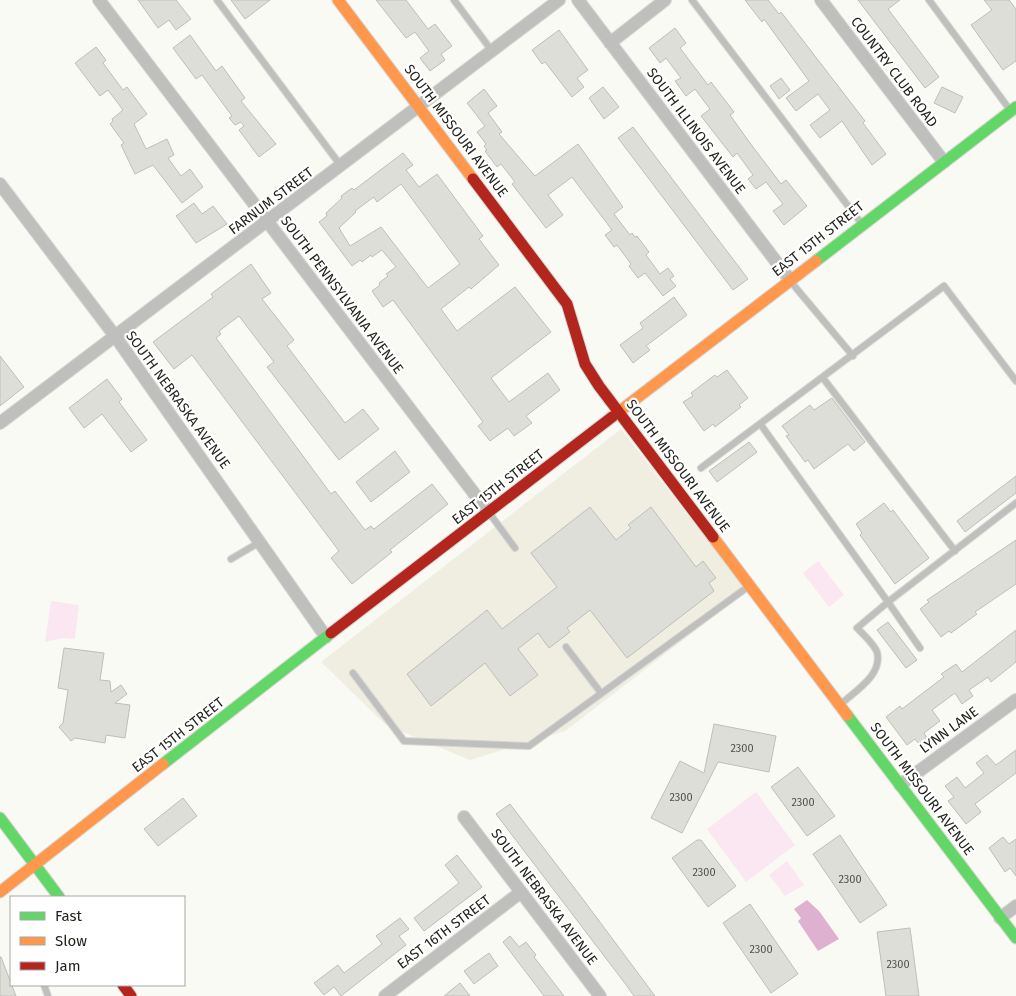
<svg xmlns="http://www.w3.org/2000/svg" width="1016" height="996" font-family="'Fira Sans',sans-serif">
<rect width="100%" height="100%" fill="#fafaf4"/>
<!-- built -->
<path fill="#efeee1" d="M621,429L747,591L565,731L470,760L386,725L321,662Z"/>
<!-- green -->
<path fill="#fbe7f1" d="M818,561L844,595L829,607L803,573Z
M51,601L79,605L75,639L62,638L45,642Z
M756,792L795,845L746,882L707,829Z
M787,861L804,885L785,896L769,875Z"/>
<!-- water -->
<path fill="#dfb1d0" d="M807,900L819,911L839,939L818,951L798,921L801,918L794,909Z"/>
<!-- building -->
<path fill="#deded9" stroke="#bfbfba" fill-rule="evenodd" d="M138,0H176L191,19L176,30L169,20L158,28Z
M231,0H270L245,19Z
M376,0H406L428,29L435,24L452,46L441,54L445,60L430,71L420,58L429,51L415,32L406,38Z
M745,0H768L779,14L781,12L865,121L863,123L886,154L872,165L842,121L820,138L810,125L830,110L818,94L796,111L786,98L809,81L764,19L762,22Z
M858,0H900L888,9L939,77L925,88Z
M984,0H1009L1016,9V61L1003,70L971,25L992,10Z
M675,28L686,43L680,48L708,85L711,82L734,112L730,115L750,143L781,184L786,180L807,206L784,225L773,211L783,204L766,182L756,189L748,179L753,175L737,153L733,157L701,116L710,109L695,89L686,96L675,81L681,78L666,58L660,63L649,48Z
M559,30L588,70L577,78L584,87L572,97L545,62L542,64L532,50Z
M190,35L216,71L222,66L245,98L241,101L276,144L259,157L239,130L244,126L241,122L235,125L229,118L232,116L202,75L196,79L173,48Z
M96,47L106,60L103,63L123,90L127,87L147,114L134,124L146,149L167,139L174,155L168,158L181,176L190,169L203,187L182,203L153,165L135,174L121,145L124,143L110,124L113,121L112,119L123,110L108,90L100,96L75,63Z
M781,78L790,90L779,99L770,86Z
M603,87L619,107L604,119L589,98Z
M942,87L963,97L955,113L934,103Z
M484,89L497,106L488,113L502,132L499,134L535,176L578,144L623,207L614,214L630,235L632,233L635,237L637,236L649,252L646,255L660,274L668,268L674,276L670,279L676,286L663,296L645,273L638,278L629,266L631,264L617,245L614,247L605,235L612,230L572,177L548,195L563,215L546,228L512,184L515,182L501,164L497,167L485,151L487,150L484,146L486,144L477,132L485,126L467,103Z
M633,127L748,279L733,290L618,138Z
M403,153L413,165L406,170L419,187L437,174L483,236L479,239L499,265L471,289L469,287L441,309L457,331L515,287L551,332L491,378L509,402L548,373L560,390L526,416L532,423L514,436L508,428L490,441L478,426L483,422L393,300L383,307L372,291L380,285L379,283L388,276L386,274L396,267L382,250L372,257L371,255L362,262L360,260L352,266L319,222L327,216L326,213L342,198L341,196L352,188L354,190ZM401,184L460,264L428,288L381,227L350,246L339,228L356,212L355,211L374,197L377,202Z
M194,203L202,214L213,206L227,224L196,243L176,216Z
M251,264L271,293L262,299L294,340L287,346L345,423L363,409L379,429L339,460L267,367L274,362L239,316L219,331L221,334L216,338L331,494L335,491L365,530L371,526L374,529L432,484L448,504L390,550L392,552L352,584L331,558L339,551L192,355L174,369L153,342L213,297L211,294Z
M674,297L687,315L646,346L650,350L633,363L620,345L643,328L640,323Z
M0,356L24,387L0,406Z
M727,370L748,398L739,405L741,407L715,427L713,424L704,431L683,402L693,396L691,393L715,375L717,377Z
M107,379L122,399L119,402L147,440L131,452L102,414L84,428L69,408Z
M832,398L865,442L854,451L848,444L814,469L808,460L805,462L786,436L789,435L782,426L810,405L814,410Z
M749,442L757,452L717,482L709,471Z
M395,451L410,472L371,502L356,482Z
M1016,476V493L965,532L957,521Z
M884,503L891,512L893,510L929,558L895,584L860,535L862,533L856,524Z
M590,507L616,540L631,528L628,525L651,507L696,567L703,561L716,578L709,583L714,591L627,658L590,610L567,628L570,632L549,648L538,633L518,649L538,675L510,696L485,663L431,706L407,674L487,610L502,629L557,587L531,553Z
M1016,540V584L975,612L977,614L951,633L949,631L941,637L920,609L929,602L927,600Z
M888,622L917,660L906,668L877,630Z
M1016,630V662L991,682L988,677L969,690L973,696L962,704L955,693L932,710L940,721L924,733L927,738L919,744L915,739L907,745L886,717L900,706L902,709L944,677L941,674L956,664L962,672Z
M64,648L104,653L100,680L110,681L111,692L121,685L127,694L115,703L130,705L125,738L106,735L105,743L75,738L71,741L59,727L63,723L68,690L58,688Z
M714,724L776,736L769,772L718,762L682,833L651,818L680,761L704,773Z
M1016,750V773L975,804L981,812L966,824L948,801L954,797L945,786L957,777L965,788L984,773L976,763L987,755L996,765Z
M798,767L835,816L807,836L771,787Z
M183,798L197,816L158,846L144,829Z
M510,804L582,898L655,996H634L627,986L496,814Z
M840,835L887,905L860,923L813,854Z
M1003,837L1009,844L1016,839V876L1010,868L1005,872L989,848Z
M697,840H701L736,886L708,907L672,858Z
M457,855L482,887L424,931L414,918L459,883L445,865Z
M750,904L798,974L771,993L723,923Z
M400,918L409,929L399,936L406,945L341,996L334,987L324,995L314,983L338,965L344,973L382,944L376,936Z
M910,928L919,996H886L877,932Z
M510,936L519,947L526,942L536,955L534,957L564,996H544L503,942Z
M489,953L498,966L474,984L464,971Z
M0,957H1L16,996H0Z
M460,983L470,996H444Z"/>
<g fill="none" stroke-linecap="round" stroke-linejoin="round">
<!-- lane casing -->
<g stroke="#d7d7d3" stroke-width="8">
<path id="lane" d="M217,0L341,166
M454,0L492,51
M692,0L861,223
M929,0L1010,110
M791,282L853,356
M823,378L955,551
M761,425L888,602L1016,503
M701,468L944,286L1016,381
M490,514L515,548
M231,559L260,542
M566,647L601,693
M353,673L404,741L529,746L749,586
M841,704C855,691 883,675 877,652C874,644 863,634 857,628L888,602L920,648
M44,985L48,996"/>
</g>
<!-- street casing -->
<g stroke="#d7d7d3" stroke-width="14">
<path id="street" d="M99,0L489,513
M578,0L790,280
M821,0L944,162
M610,43L665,0
M0,184L115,336L326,637
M0,423L559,0
M900,785L1016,700
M464,817L600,996
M1000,918L1016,906
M385,996L521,892"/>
</g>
<!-- fast casing -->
<g stroke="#d7d7d3" stroke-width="13">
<path id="fast" d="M816,261L1016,107
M847,715L1016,938
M163,764L331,633
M0,818L59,897"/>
</g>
<!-- slow casing -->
<g stroke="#d7d7d3" stroke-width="13">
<path id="slow" d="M338,0L473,179
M612,417L816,261
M713,537L847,715
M0,892L163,764"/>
</g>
<!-- jam casing -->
<g stroke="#d7d7d3" stroke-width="13">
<path id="jam" d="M473,179L567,304L585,364L599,386L713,537
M331,633L612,417
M123,985L131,996"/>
</g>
<!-- lane -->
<use href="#lane" stroke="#bfbfbe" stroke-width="6"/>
<!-- street -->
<use href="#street" stroke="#bfbfbe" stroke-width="12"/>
<!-- fast -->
<use href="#fast" stroke="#63d668" stroke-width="11"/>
<!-- slow -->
<use href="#slow" stroke="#ff974d" stroke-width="11"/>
<!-- jam -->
<use href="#jam" stroke="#b3261e" stroke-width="11"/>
</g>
<g text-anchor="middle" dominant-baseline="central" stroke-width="4.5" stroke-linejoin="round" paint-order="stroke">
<!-- number labels -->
<g font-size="11" fill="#52524e">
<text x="742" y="748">2300</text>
<text x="681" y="797">2300</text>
<text x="803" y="802">2300</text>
<text x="704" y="872">2300</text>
<text x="850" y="879">2300</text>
<text x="761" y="949">2300</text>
<text x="898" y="964">2300</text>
</g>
<!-- street labels -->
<g font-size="14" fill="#24241f" stroke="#fff">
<text transform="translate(894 72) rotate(53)">COUNTRY CLUB ROAD</text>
<text transform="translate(456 131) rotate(53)">SOUTH MISSOURI AVENUE</text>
<text transform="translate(696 131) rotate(53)">SOUTH ILLINOIS AVENUE</text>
<text transform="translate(271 201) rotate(-37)">FARNUM STREET</text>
<text transform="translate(818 239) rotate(-38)">EAST 15TH STREET</text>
<text transform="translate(342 295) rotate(53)">SOUTH PENNSYLVANIA AVENUE</text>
<text transform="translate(178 400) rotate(54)">SOUTH NEBRASKA AVENUE</text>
<text transform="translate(678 466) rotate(53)">SOUTH MISSOURI AVENUE</text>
<text transform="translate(498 487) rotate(-38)">EAST 15TH STREET</text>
<text transform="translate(949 730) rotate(-36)">LYNN LANE</text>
<text transform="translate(178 735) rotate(-38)">EAST 15TH STREET</text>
<text transform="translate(922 789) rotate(53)">SOUTH MISSOURI AVENUE</text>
<text transform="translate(544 897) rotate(53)">SOUTH NEBRASKA AVENUE</text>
<text transform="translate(444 932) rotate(-37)">EAST 16TH STREET</text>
</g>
</g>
<!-- legend -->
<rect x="10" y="896" width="175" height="90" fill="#ffffff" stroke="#a7a7a5"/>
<rect x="20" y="912" width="25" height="8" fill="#63d668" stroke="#a7a7a5"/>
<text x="55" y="921" font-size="15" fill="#24241f">Fast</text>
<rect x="20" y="937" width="25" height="8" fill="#ff974d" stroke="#a7a7a5"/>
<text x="55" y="946" font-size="15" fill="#24241f">Slow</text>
<rect x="20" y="962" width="25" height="8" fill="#b3261e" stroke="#a7a7a5"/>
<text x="55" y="971" font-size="15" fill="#24241f">Jam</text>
</svg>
